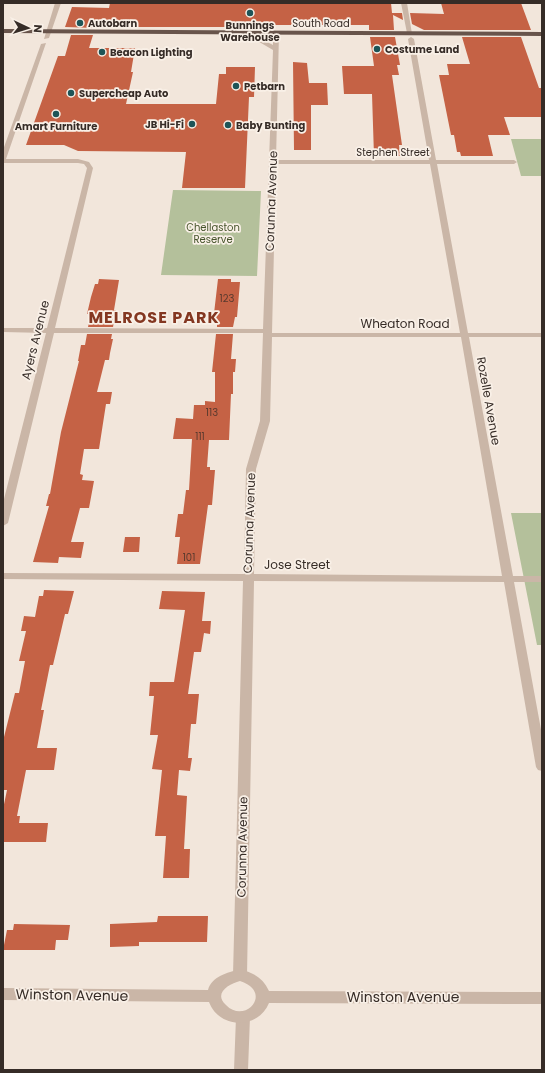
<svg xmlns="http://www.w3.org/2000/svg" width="545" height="1073" font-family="Poppins,sans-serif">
<rect width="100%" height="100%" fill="#f2e6db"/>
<!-- green -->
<path fill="#b4c09b" d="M511,139H542V176H521Z
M173,190L261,191L257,276L161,275Z
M511,513H542V645H537Z"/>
<!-- building -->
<path fill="#c56245" d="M110,3H391L392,13H402L403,20L393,15L394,30H369V25H261V27H132L133,22H96L95,28L65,27L72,7L109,8Z
M441,3H521L531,30H424L412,24L410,13L444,14Z
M71,35H93L89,48H135L131,72H133L126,104H216L219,74H226V67H255L254,97H249L245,188H182L186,152L78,151L64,145H26L58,56H65Z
M370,37H395L400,65H397L399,75H392L402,145H399L400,156H374L372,94H344L342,66H374Z
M462,37H521L539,88H542V117H504L510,135H488L493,156H461L460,152H457L454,135H451L439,75H449L447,64H470Z
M293,62L307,63L309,83H327L328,105H311V150H294Z
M99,279L119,280L114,310H116L113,327H88L91,314H87L91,297L95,284H98Z
M218,279H231V282H240L237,317H235L233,327H217V322H213Z
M87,334H112L111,339H113L110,353L109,360H105L97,392H112L110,404H106L99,449H84L80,474L83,475L82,480L94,481L89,508H80L71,542H84L81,558L59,557L58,563L33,562L49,506H46L49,494H50L61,432L79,361H78L81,345H85Z
M216,334H233L231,359H236L235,372H233V394H231L229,440H209L207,467H210V470H215L212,505H208L200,564H177L180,537H175L178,514H183L186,490H189L192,439H173L176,418L193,419L194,405H205V401L215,402V372H212Z
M125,537H140L139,552H123Z
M44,590L74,591L68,614H65L53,665H50L41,710H44L37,748H57L54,770H26L17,816H20L19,823H48L46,842H3V809L7,790H3V741L15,693H19L25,661H19L26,631H21L24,616L35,617L39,596H43Z
M162,591L205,592L202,621H211L210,634L204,633L201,652H194L188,694H199L196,724H191L188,758H192L190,771L179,770L177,795L187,796L184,849H190L189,878H163L166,836H155L162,770L152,769L158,735H150L154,696H149L150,682H174L185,610L159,609Z
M158,916H208L207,942H139V946L110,947V924L157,922Z
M14,924L70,925L68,940H56L55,950H3L7,930H13Z"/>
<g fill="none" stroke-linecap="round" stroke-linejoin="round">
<!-- minor -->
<path fill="#cab6a7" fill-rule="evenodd" d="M55,3H61L49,38L44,39Z
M401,3H407L412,34L407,33Z
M276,31L279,33L276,160H429L408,39L411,37L414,39L436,160H514L517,162L514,164H437L468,333H542V337H469L513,576H542V582H514L542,735V771L538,770L536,767L504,582L254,581L247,975L245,979L240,981L235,979L233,975L243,581L3,579V573L244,574L246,469L260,421L263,333H54L8,523L3,526V503L46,333L3,332V328H47L87,168L84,164L78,163H3V150L41,44L46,43L6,159H78L89,162L93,168L55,328L263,329L273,50L261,43L245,38C252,34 266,41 273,45V33ZM276,164H430L460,333H272ZM272,337H461L502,576L254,574L256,469L270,421Z
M243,1011L248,1013L250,1017L248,1070H234L236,1017L238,1013Z"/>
<!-- tertiary -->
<path fill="#cab6a7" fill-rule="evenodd" d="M240,969C254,973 263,978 269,991L542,992V1004L269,1003C258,1030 219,1029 209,1002L3,1000V988L208,990C212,976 227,973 240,969ZM240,981C274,992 245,1025 226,1005C213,993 229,984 240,981Z"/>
<!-- trunk -->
<path fill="#68544b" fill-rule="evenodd" d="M3,29L542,32V36L3,33Z"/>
</g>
<!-- markers -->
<g fill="#1d5457" stroke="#f9f0e7" stroke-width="1.5">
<circle cx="250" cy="13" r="4"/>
<circle cx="80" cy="23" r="4"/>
<circle cx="377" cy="49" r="4"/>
<circle cx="102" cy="52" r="4"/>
<circle cx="236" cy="86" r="4"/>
<circle cx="71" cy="93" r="4"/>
<circle cx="56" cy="114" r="4"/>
<circle cx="192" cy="124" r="4"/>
<circle cx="228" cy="125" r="4"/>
</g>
<g text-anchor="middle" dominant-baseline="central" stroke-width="3.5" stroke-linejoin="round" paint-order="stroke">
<!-- far-poi labels -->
<g font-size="10" font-weight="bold" fill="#362c27" stroke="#f9f0e7" text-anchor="start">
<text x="88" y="23">Autobarn</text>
<text x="250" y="25" text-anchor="middle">Bunnings<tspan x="250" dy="12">Warehouse</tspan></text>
<text x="385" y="49">Costume Land</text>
<text x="110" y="52">Beacon Lighting</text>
<text x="244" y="86">Petbarn</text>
<text x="79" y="93">Supercheap Auto</text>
<text x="184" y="124" text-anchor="end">JB Hi-Fi</text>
<text x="236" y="125">Baby Bunting</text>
<text x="56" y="126" text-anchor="middle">Amart Furniture</text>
</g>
<!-- far-street labels -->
<g font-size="10" fill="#362c27" stroke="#f9f0e7">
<text x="321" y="23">South Road</text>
<text x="393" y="152">Stephen Street</text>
</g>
<!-- far-park labels -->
<g font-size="10" fill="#46542b" stroke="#f9f0e7">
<text x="213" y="227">Chellaston<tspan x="213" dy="12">Reserve</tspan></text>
</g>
<!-- number labels -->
<g font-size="10" fill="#5a3a2e">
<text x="227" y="298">123</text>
<text x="212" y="412">113</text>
<text x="200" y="436">111</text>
<text x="189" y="557">101</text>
</g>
<!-- street labels -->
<g font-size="12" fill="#362c27" stroke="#f9f0e7">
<text transform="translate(271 201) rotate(-88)">Corunna Avenue</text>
<text x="405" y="323">Wheaton Road</text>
<text transform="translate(35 340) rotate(-76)">Ayers Avenue</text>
<text transform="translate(489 401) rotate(80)">Rozelle Avenue</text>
<text transform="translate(249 523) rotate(-88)">Corunna Avenue</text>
<text x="297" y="564">Jose Street</text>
<text transform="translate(242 847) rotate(-89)">Corunna Avenue</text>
</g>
<!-- near-street labels -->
<g font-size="14" fill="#362c27" stroke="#f9f0e7">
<text transform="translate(72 995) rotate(1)">Winston Avenue</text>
<text x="403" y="997">Winston Avenue</text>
</g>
<!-- district labels -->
<g font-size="16" font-weight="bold" letter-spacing="1" fill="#843721" stroke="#f9f0e7">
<text x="154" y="317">MELROSE PARK</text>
</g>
</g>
<!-- border -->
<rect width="545" height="1073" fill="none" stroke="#362c27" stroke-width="8"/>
<!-- north arrow -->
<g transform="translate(28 28) rotate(94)" stroke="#f9f0e7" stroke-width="3" paint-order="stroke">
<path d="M0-3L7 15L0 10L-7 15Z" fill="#362c27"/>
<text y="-6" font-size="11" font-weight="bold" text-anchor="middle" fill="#362c27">N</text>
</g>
</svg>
